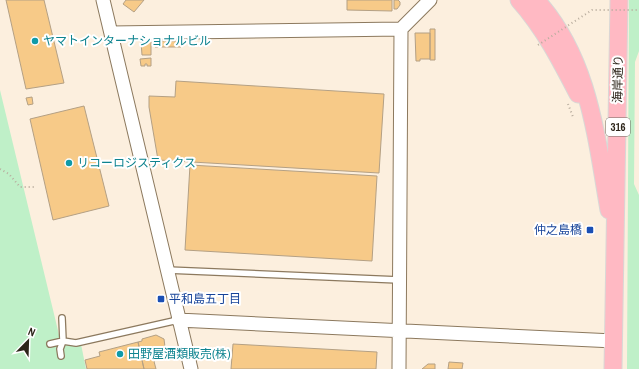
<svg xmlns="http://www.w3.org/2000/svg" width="639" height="369" font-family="'Archivo Narrow','Noto Sans JP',sans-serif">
<rect width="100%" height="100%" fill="#fcefde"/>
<!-- green -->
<path fill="#bff0c8" d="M629,0H639V51L635,62L634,184L639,195V369H627Z
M0,90L61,343L80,339L86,369H0Z"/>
<!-- building -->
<path fill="#f7ca88" stroke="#b4a084" d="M6,0H44L64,83L26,89Z
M126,0H144L134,12L123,4Z
M347,0H392V11L347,10Z
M394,0H398L400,2V5L397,9H394Z
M430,29H435V60H430Z
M415,33H430V59H420V61H416Z
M155,41H181V47H155Z
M141,42H151V55H142Z
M151,58V66H147V64H145V66H141L140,59Z
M176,81L384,94L379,173L158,160L149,107V96L175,97Z
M32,97L33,104L28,105L26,98Z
M84,106L109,206L53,220L30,119Z
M190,165L377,176L372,261L185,250Z
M156,335L164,339L165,347L151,350L156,369H144L138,342L142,341V339Z
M138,342L144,369H87L85,360L100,356L99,352Z
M233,344L377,352L376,369H231Z
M449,362L463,363L462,369H448Z
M428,364H435V369H422Z"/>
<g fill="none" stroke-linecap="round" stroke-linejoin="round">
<!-- service casing -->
<g stroke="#8c795e" stroke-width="8">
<path id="service" d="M167,270L399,280
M50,344L63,341L76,343L178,320
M61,356L60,349L63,341L62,318"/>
</g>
<!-- tertiary casing -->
<g stroke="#8c795e" stroke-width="15">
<path id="tertiary" d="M103,0L191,369
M401,29L430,0
M111,33L401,29L399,369
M178,320L614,341"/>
</g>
<!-- primary casing -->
<g stroke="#d9d8d6" stroke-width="19">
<path id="primary" d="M519,0C544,28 561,61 578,94
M536,0C589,58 596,136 609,210
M613,369L619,0"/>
</g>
<!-- path -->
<path stroke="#b8ad9e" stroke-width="2" stroke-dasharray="1 3" stroke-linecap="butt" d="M568,104L573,117
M0,169L9,174L20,187H36"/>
<!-- service -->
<use href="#service" stroke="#fff" stroke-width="5.5"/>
<!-- tertiary -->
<use href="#tertiary" stroke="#fff" stroke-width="13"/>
<!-- primary -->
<use href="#primary" stroke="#ffb9c3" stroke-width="17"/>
<!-- path-bridge -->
<path stroke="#b8ad9e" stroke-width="2" stroke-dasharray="1 3" stroke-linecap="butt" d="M538,45L592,10H639"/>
</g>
<!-- markers -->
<g fill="#0f9aa8" stroke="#fff" stroke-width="1.5">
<circle cx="35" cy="41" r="4"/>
<circle cx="69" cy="163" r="4"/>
<circle cx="120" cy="354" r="4"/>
</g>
<g fill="#1a4fb4" stroke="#fff" stroke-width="1.5">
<rect x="586" y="226" width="8" height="8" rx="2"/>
<rect x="157" y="295" width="8" height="8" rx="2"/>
</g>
<g text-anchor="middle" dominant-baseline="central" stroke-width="4" stroke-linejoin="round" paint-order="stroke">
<!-- shield labels -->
<rect fill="#fff" stroke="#6c665f" stroke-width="1" x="606" y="118" width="24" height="18" rx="3"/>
<g font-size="11" font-weight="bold" fill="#2d251a">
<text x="618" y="127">316</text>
</g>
<!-- culture labels -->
<g font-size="12" fill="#0d838f" stroke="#fff" text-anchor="start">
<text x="43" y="41">ヤマトインターナショナルビル</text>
<text x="77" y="163">リコーロジスティクス</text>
<text x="128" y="354">田野屋酒類販売(株)</text>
</g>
<!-- street labels -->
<g font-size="12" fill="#2d251a" stroke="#fff">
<text transform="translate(618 79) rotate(-89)">海岸通り</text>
</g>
<!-- transit labels -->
<g font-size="12" fill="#164399" stroke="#fff" text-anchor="end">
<text x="582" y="230">仲之島橋</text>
<text x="169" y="299" text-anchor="start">平和島五丁目</text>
</g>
</g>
<!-- north arrow -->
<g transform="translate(28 341) rotate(23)" stroke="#ffffff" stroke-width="3" paint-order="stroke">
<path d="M0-3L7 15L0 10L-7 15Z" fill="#2d251a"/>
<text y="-6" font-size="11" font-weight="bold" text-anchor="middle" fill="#2d251a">N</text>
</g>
</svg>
